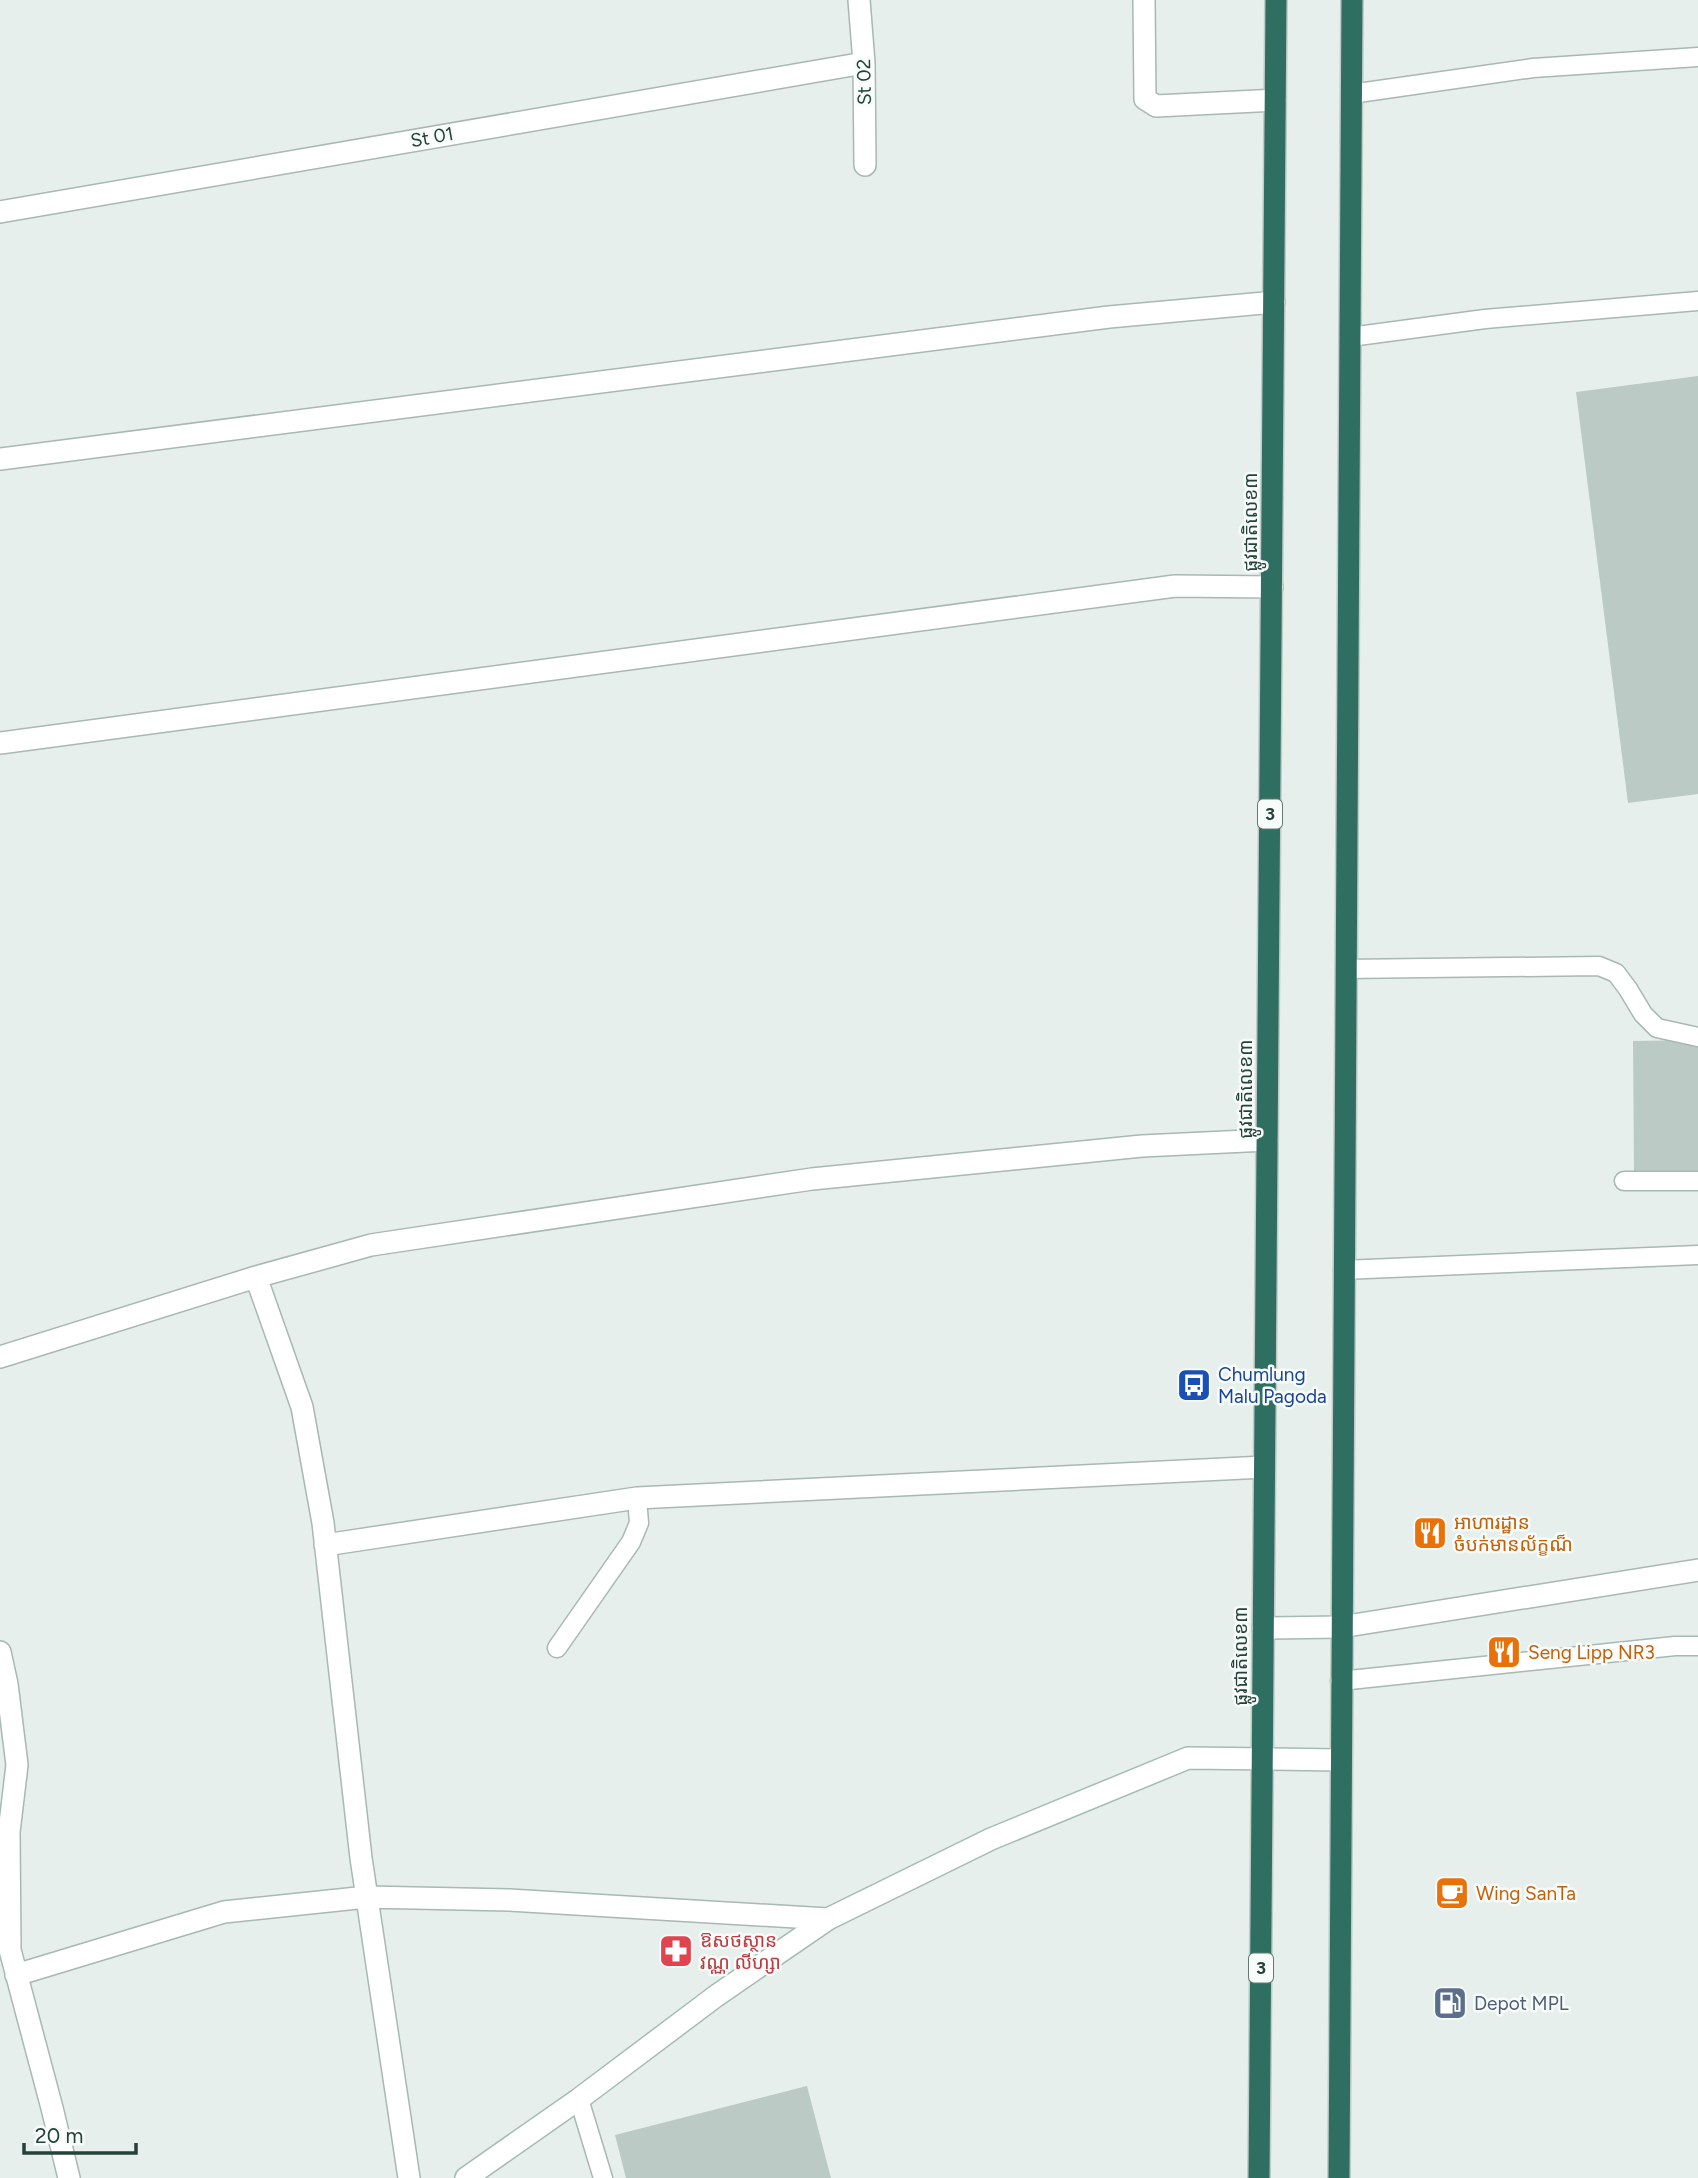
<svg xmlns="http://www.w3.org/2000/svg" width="1698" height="2178" font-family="Figtree,'Noto Sans Khmer',sans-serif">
<rect width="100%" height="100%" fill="#e6efeb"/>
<!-- building -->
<path fill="#bbcac4" d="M1698,376V794L1628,803L1576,392Z
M1698,1040V1171L1634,1172L1633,1041Z
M807,2086L831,2178H626L615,2135Z"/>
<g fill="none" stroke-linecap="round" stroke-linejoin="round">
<!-- lane casing -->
<g stroke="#a8b8b2" stroke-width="21">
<path id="lane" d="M1351,94L1533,68L1698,57
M1350,337L1485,319L1698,301
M1345,969L1599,966L1616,973L1628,989L1643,1014L1657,1028L1698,1037
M1624,1181H1698
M1343,1270L1698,1255
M557,1648L631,1542L639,1523L637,1498
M1340,1681L1675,1646H1698
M579,2099L603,2178"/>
</g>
<!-- street casing -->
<g stroke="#a8b8b2" stroke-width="24">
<path id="street" d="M859,0L864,63L865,165
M1144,0L1145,99L1156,106L1275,100
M0,212L864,63
M0,459L1109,317L1274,302
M0,743L1175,586L1272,587
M256,1277L302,1407L323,1523L361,1858L409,2178
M0,1357L256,1277L371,1245L812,1179L1142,1146L1267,1140
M325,1545L637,1498L1264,1467
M1263,1628L1341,1627L1698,1570
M0,1652L7,1684L17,1765L9,1832L10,1950L52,2108L69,2178
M16,1975L224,1912L367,1897L509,1900L828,1919"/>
</g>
<!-- secondary casing -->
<g stroke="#a4bbb3" stroke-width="24">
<path id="secondary" d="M466,2178L579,2099L716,1996L828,1919L991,1839L1188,1758L1340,1760"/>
</g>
<!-- highway casing -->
<g stroke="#c2cac8" stroke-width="24">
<path id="highway" d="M1259,2178L1276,0
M1339,2178L1352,0"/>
</g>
<!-- lane -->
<use href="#lane" stroke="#fff" stroke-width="18"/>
<!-- street -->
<use href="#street" stroke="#fff" stroke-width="21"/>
<!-- secondary -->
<use href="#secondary" stroke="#fff" stroke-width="21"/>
<!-- highway -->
<use href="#highway" stroke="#2f6f62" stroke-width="21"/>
</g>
<!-- icons -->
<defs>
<g id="bus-square" transform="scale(1.75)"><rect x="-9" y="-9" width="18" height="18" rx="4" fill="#1a4fb4" stroke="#f7fbf9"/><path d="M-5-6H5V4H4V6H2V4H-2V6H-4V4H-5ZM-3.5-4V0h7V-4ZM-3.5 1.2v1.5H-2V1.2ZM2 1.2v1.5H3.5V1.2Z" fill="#fff"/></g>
<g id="restaurant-square" transform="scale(1.75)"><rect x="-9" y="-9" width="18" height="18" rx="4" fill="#e8710a" stroke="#f7fbf9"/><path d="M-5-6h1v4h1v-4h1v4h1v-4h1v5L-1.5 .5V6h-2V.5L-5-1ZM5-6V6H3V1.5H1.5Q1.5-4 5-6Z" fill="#fff"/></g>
<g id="cafe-square" transform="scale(1.75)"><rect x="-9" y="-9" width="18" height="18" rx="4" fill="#e8710a" stroke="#f7fbf9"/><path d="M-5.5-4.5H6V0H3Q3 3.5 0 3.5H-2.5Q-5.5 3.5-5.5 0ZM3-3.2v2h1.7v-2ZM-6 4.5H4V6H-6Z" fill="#fff"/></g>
<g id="pharmacy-square" transform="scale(1.75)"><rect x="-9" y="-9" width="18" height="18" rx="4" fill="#e0444e" stroke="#f7fbf9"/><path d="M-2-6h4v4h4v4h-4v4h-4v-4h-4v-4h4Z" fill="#fff"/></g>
<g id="fuel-square" transform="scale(1.75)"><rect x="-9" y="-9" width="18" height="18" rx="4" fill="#5c6f8a" stroke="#f7fbf9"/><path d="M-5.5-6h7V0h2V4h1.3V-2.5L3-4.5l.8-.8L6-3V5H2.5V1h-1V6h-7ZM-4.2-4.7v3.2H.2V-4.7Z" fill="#fff"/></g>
</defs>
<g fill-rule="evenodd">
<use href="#bus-square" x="1194" y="1385"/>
<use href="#restaurant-square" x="1430" y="1533"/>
<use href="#restaurant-square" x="1504" y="1652"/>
<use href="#cafe-square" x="1452" y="1893"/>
<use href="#pharmacy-square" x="676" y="1951"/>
<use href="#fuel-square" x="1450" y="2003"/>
</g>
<g text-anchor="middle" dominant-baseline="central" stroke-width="5" stroke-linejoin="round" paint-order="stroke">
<!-- shield labels -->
<g fill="#f7fbf9" stroke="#637a73" stroke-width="2">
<rect x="1258" y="799.5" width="24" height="29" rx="5"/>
<rect x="1249" y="1953.5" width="24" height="29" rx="5"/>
</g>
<g font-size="18" font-weight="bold" fill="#24423a">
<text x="1270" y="814">3</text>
<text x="1261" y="1968">3</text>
</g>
<!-- street labels -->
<g font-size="19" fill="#24423a" stroke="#f7fbf9">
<text transform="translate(864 82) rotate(-91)">St 02</text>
<text transform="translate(432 137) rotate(-10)">St 01</text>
<text transform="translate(1250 522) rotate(-90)">ផ្លូវជាតិលេខ៣</text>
<text transform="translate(1245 1089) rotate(-90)">ផ្លូវជាតិលេខ៣</text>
<text transform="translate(1240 1656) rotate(-90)">ផ្លូវជាតិលេខ៣</text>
</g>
<!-- transit labels -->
<g font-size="19" fill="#164399" stroke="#f7fbf9" text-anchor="start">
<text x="1218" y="1374">Chumlung<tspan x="1218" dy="22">Malu Pagoda</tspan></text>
</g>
<!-- food labels -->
<g font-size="19" fill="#c56008" stroke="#f7fbf9" text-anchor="start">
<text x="1454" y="1522">អាហារដ្ឋាន<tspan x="1454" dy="22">ចំបក់មានល័ក្ខណ៏</tspan></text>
<text x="1528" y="1652">Seng Lipp NR3</text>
<text x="1476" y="1893">Wing SanTa</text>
</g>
<!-- health labels -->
<g font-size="19" fill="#be3a42" stroke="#f7fbf9" text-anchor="start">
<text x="700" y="1940">ឱសថស្ថាន<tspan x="700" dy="22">វណ្ណ លីហ្សា</tspan></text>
</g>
<!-- service labels -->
<g font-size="19" fill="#4e5e75" stroke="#f7fbf9" text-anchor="start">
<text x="1474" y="2003">Depot MPL</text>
</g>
</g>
<!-- scale -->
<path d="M24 2143v10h112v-10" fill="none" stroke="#24423a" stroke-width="3.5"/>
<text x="35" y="2143" font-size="21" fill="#24423a" stroke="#f7fbf9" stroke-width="5" paint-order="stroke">20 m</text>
</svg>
